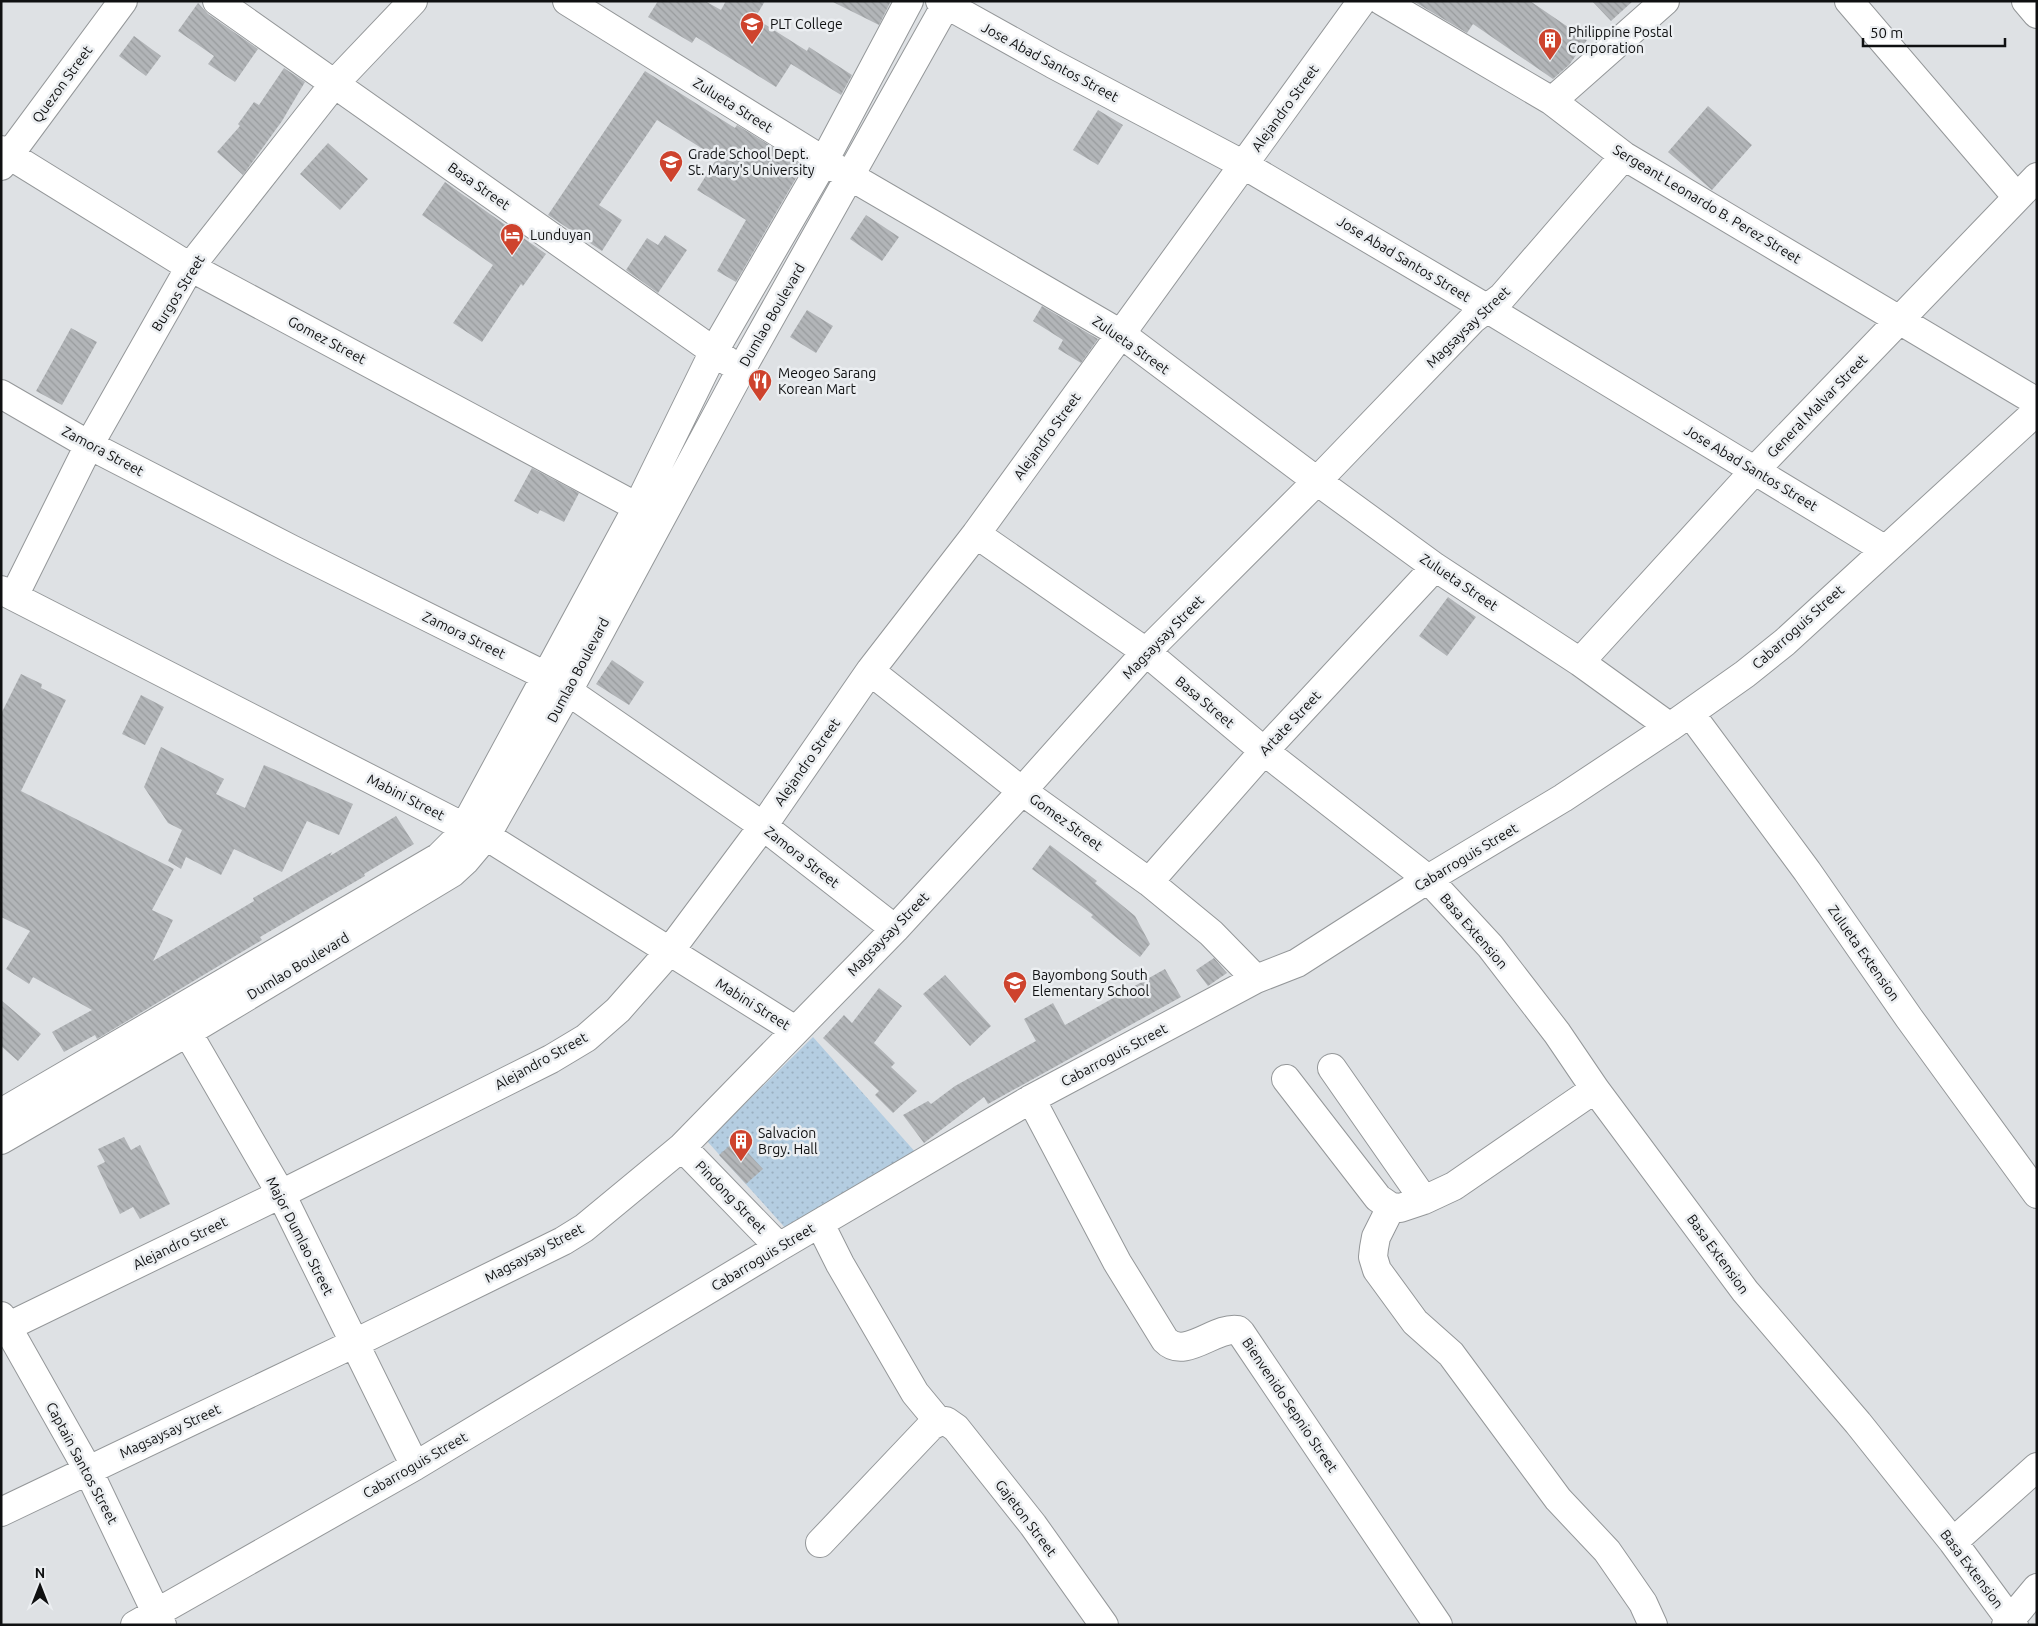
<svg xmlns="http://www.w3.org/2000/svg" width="2038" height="1626" font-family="Ubuntu,sans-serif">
<defs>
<pattern id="park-dots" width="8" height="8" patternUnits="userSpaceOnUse" patternTransform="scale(1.25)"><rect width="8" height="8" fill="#b4cde1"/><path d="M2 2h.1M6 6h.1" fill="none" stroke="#9aafc0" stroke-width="1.8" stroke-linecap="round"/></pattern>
<pattern id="building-back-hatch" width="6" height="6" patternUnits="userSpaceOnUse" patternTransform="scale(1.25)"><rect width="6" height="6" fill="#b2b5b8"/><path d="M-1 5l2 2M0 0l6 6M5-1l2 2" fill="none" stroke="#989b9d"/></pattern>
</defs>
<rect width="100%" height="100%" fill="#dee1e4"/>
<!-- park -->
<path fill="url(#park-dots)" d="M813,1037L917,1154L788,1231L707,1141Z"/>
<!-- building -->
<path fill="url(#building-back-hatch)" d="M658,1H705L721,10L726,1H765L755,18L807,51L809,47L852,75L841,95L791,64L776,87L696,37L692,43L648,17Z
M831,1H891L879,25Z
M1413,1H1530L1587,40L1569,65L1553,79L1473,24L1467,33Z
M1592,1H1633L1611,21Z
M198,3L208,14L258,49L235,82L208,64L214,56L178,31Z
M134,36L161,56L146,76L119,56Z
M284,68L305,82L282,121L243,175L217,152L240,126L238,124L254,102L259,105Z
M645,71L735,128L737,125L803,166L736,282L717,271L746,220L697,190L717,158L657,120L599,205L622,220L602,251L548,215Z
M1708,106L1752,145L1712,190L1668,152Z
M1098,110L1123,125L1098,165L1073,150Z
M328,143L368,179L340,210L300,174Z
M445,182L546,254L523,286L521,284L482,342L453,323L493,265L422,215Z
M866,215L899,237L882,261L850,239Z
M665,235L687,250L658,293L626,270L647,238L658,245Z
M1042,306L1098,339L1081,363L1058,349L1063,340L1033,321Z
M807,310L833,326L816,353L790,337Z
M71,328L97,342L62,405L36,391Z
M532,468L579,493L564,522L540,510L538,514L514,501Z
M1448,597L1476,617L1447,656L1419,636Z
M612,660L644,682L629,705L596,684Z
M21,674L42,684L41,688L66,700L21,791L174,869L152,910L173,920L153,961L254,901L253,898L332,852L330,856L396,816L414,844L364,874L365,876L260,937L262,940L97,1039L95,1035L64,1052L52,1032L92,1010L33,977L29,984L6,969L30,931L1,917V714Z
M141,695L164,707L145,745L122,734Z
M161,747L224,779L216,794L245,808L264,765L353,804L339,835L307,821L282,872L234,849L221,875L186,857L181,869L168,861L182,830L168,823L144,787Z
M1050,845L1097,881L1095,883L1135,916L1150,944L1140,957L1091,917L1093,915L1032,869Z
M1214,958L1227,973L1208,986L1196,970Z
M1165,969L1181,997L988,1104L984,1097L924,1143L903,1115L928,1101L931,1104L955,1086L1036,1041L1024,1019L1053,1003L1065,1025Z
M945,975L991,1026L970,1046L923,994Z
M879,988L902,1006L874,1043L895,1063L891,1067L917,1091L893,1113L875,1095L879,1091L823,1038L844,1015L852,1023Z
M1,1000L41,1034L18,1061L1,1046Z
M124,1137L131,1150L140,1145L170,1204L140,1219L133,1207L120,1214L97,1166L105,1162L98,1149Z
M736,1140L763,1169L746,1184L719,1155Z"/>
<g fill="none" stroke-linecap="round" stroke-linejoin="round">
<!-- minor casing -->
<g stroke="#949799" stroke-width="30">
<path id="minor" d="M217,1L729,362
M567,1L824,161L1121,334L1317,481L1435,567L1580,662L1670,727
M940,1L1053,64L1244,165L1488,309L1884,549
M1382,1L1552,101L1624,156L2037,402
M1849,1L2016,196
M2026,1L2037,14
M1552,101L1665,1
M1,150L190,267L654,516
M1,166L123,1
M1,394L89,445L291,549L546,676L763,826L895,929
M976,534L1146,652L1264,751L1428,879L1490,946L1557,1033L1595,1089L1745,1291L1858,1423L1953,1542L2014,1625
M1,590L466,828L486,836L795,1030
M14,596L89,445L190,267L334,84L413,1
M1580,662L1755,470L2037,177
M870,671L1022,791L1149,882L1211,933L1256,979
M1690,713L1807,871L1909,1018L2037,1194
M1149,882L1264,751L1435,567
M178,1016L281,1194L415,1466
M1332,1068L1424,1200
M1286,1079L1378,1198L1391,1207L1400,1208L1424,1200L1454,1186L1595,1089
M1031,1099L1117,1262L1165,1340C1185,1361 1215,1326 1238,1330L1241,1333L1438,1625
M1,1113L439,857L459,837L638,506L714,351L824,161L909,1
M1,1140L188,1032L452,873L465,861L486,836L568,691L741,370L948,1
M682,1147L779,1247
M1391,1207L1376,1237L1374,1248L1373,1257L1377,1270L1415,1322L1451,1354L1558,1499L1607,1551L1643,1603L1653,1625
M820,1224L840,1264L915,1393L939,1422
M1,1316L88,1470L162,1625
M7,1327L281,1194L551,1059L586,1038L618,1010L669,952L763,826L870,671L976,534L1362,1
M1,1512L355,1343L563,1241L584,1228L682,1147L895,929L1022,791L1146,652L1317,481L1473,319L1502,297L1624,156
M1953,1542L2037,1467
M820,1543L931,1426L939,1422L946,1421L956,1428L1033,1525L1104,1625
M135,1625L415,1466L779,1247L1031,1099L1256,979L1297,963L1428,879L1563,798L1670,727L1745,674L1785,642L2037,411
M2006,1625L2037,1588"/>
</g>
<!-- minor -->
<use href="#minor" stroke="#fff" stroke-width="28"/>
</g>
<!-- icons -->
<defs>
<g id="university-pin" transform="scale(1.25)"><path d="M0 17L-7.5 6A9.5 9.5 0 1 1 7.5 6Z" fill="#ce432d" stroke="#ebeef1"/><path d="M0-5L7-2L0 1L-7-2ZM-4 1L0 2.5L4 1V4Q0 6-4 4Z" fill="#fff"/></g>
<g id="building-pin" transform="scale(1.25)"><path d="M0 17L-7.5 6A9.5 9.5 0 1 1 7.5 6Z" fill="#ce432d" stroke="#ebeef1"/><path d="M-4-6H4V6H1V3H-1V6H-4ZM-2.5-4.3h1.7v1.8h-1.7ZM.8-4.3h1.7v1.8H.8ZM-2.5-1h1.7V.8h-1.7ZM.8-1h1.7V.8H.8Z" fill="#fff"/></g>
<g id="school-pin" transform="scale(1.25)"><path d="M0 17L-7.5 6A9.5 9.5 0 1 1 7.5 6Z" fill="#ce432d" stroke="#ebeef1"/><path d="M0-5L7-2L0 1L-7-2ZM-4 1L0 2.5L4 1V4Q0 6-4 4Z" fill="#fff"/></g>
<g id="hotel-pin" transform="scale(1.25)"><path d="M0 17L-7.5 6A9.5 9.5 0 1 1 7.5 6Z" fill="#ce432d" stroke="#ebeef1"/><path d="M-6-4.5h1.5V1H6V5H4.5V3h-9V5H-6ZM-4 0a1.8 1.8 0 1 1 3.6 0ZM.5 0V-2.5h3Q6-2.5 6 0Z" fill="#fff"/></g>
<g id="restaurant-pin" transform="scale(1.25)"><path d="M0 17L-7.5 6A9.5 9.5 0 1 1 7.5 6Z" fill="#ce432d" stroke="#ebeef1"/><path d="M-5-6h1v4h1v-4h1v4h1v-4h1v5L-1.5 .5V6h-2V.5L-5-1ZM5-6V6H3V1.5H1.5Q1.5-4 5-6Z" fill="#fff"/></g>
</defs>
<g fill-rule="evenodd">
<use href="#university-pin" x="752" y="24"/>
<use href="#building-pin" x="1550" y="40"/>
<use href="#school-pin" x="671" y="162"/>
<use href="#hotel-pin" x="512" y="235"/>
<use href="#restaurant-pin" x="760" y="381"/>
<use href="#school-pin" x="1015" y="983"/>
<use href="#building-pin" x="741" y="1141"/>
</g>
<g text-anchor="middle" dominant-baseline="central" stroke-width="5" stroke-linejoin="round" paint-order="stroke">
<!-- poi labels -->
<g font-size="14" fill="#0f1011" stroke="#ebeef1" text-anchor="start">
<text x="770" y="24">PLT College</text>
<text x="1568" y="32">Philippine Postal<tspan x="1568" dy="16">Corporation</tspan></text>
<text x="688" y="154">Grade School Dept.<tspan x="688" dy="16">St. Mary's University</tspan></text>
<text x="530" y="235">Lunduyan</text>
<text x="778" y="373">Meogeo Sarang<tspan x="778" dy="16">Korean Mart</tspan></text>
<text x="1032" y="975">Bayombong South<tspan x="1032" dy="16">Elementary School</tspan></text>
<text x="758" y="1133">Salvacion<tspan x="758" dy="16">Brgy. Hall</tspan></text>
</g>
<!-- street labels -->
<g font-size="14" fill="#0f1011" stroke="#ebeef1">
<text transform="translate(1050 62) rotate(28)">Jose Abad Santos Street</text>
<text transform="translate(62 84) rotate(-54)">Quezon Street</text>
<text transform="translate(733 105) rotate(32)">Zulueta Street</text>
<text transform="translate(1285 108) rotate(-54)">Alejandro Street</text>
<text transform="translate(479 186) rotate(35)">Basa Street</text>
<text transform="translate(1707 204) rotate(31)">Sergeant Leonardo B. Perez Street</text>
<text transform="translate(1404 259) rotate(31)">Jose Abad Santos Street</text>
<text transform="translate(178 293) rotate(-58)">Burgos Street</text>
<text transform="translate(772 315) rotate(-60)">Dumlao Boulevard</text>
<text transform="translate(1468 327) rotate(-44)">Magsaysay Street</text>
<text transform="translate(327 340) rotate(28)">Gomez Street</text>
<text transform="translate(1131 345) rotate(35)">Zulueta Street</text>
<text transform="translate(1817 406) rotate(-46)">General Malvar Street</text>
<text transform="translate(1047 436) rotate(-54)">Alejandro Street</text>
<text transform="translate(103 451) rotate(28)">Zamora Street</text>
<text transform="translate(1751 468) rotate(31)">Jose Abad Santos Street</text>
<text transform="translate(1459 582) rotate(34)">Zulueta Street</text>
<text transform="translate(1798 627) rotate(-42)">Cabarroguis Street</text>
<text transform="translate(464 635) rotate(26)">Zamora Street</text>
<text transform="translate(1163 637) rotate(-46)">Magsaysay Street</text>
<text transform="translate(578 670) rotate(-62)">Dumlao Boulevard</text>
<text transform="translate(1205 702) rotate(40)">Basa Street</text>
<text transform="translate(1290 723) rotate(-47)">Artate Street</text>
<text transform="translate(807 762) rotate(-55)">Alejandro Street</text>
<text transform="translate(406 797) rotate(27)">Mabini Street</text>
<text transform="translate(1066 822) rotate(36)">Gomez Street</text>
<text transform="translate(802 857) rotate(38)">Zamora Street</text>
<text transform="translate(1466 857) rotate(-31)">Cabarroguis Street</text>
<text transform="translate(1474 931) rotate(49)">Basa Extension</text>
<text transform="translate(888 934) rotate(-46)">Magsaysay Street</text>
<text transform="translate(1864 953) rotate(55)">Zulueta Extension</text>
<text transform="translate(298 966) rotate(-31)">Dumlao Boulevard</text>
<text transform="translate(753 1004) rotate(32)">Mabini Street</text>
<text transform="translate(1114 1055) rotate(-28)">Cabarroguis Street</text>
<text transform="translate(541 1061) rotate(-29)">Alejandro Street</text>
<text transform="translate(731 1197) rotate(46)">Pindong Street</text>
<text transform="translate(300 1236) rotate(63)">Major Dumlao Street</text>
<text transform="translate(180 1243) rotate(-26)">Alejandro Street</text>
<text transform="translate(534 1253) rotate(-28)">Magsaysay Street</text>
<text transform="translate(1718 1254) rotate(54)">Basa Extension</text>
<text transform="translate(763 1257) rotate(-31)">Cabarroguis Street</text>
<text transform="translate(1290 1405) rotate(56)">Bienvenido Sepnio Street</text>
<text transform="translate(170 1431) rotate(-25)">Magsaysay Street</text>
<text transform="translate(82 1463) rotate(62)">Captain Santos Street</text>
<text transform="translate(415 1465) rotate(-30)">Cabarroguis Street</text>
<text transform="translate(1026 1518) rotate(53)">Gajeton Street</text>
<text transform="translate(1972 1569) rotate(53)">Basa Extension</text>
</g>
</g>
<!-- border -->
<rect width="2038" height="1626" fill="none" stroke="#0f1011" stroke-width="5"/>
<!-- north arrow -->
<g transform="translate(40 1586)" stroke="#ebeef1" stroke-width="4" paint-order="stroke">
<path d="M0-4L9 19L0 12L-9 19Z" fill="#0f1011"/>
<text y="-8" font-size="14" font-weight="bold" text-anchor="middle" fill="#0f1011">N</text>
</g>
<!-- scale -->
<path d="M1863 38v8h142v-8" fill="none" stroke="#0f1011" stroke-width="2.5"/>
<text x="1870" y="38" font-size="15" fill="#0f1011" stroke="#ebeef1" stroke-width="4" paint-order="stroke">50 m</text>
</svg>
